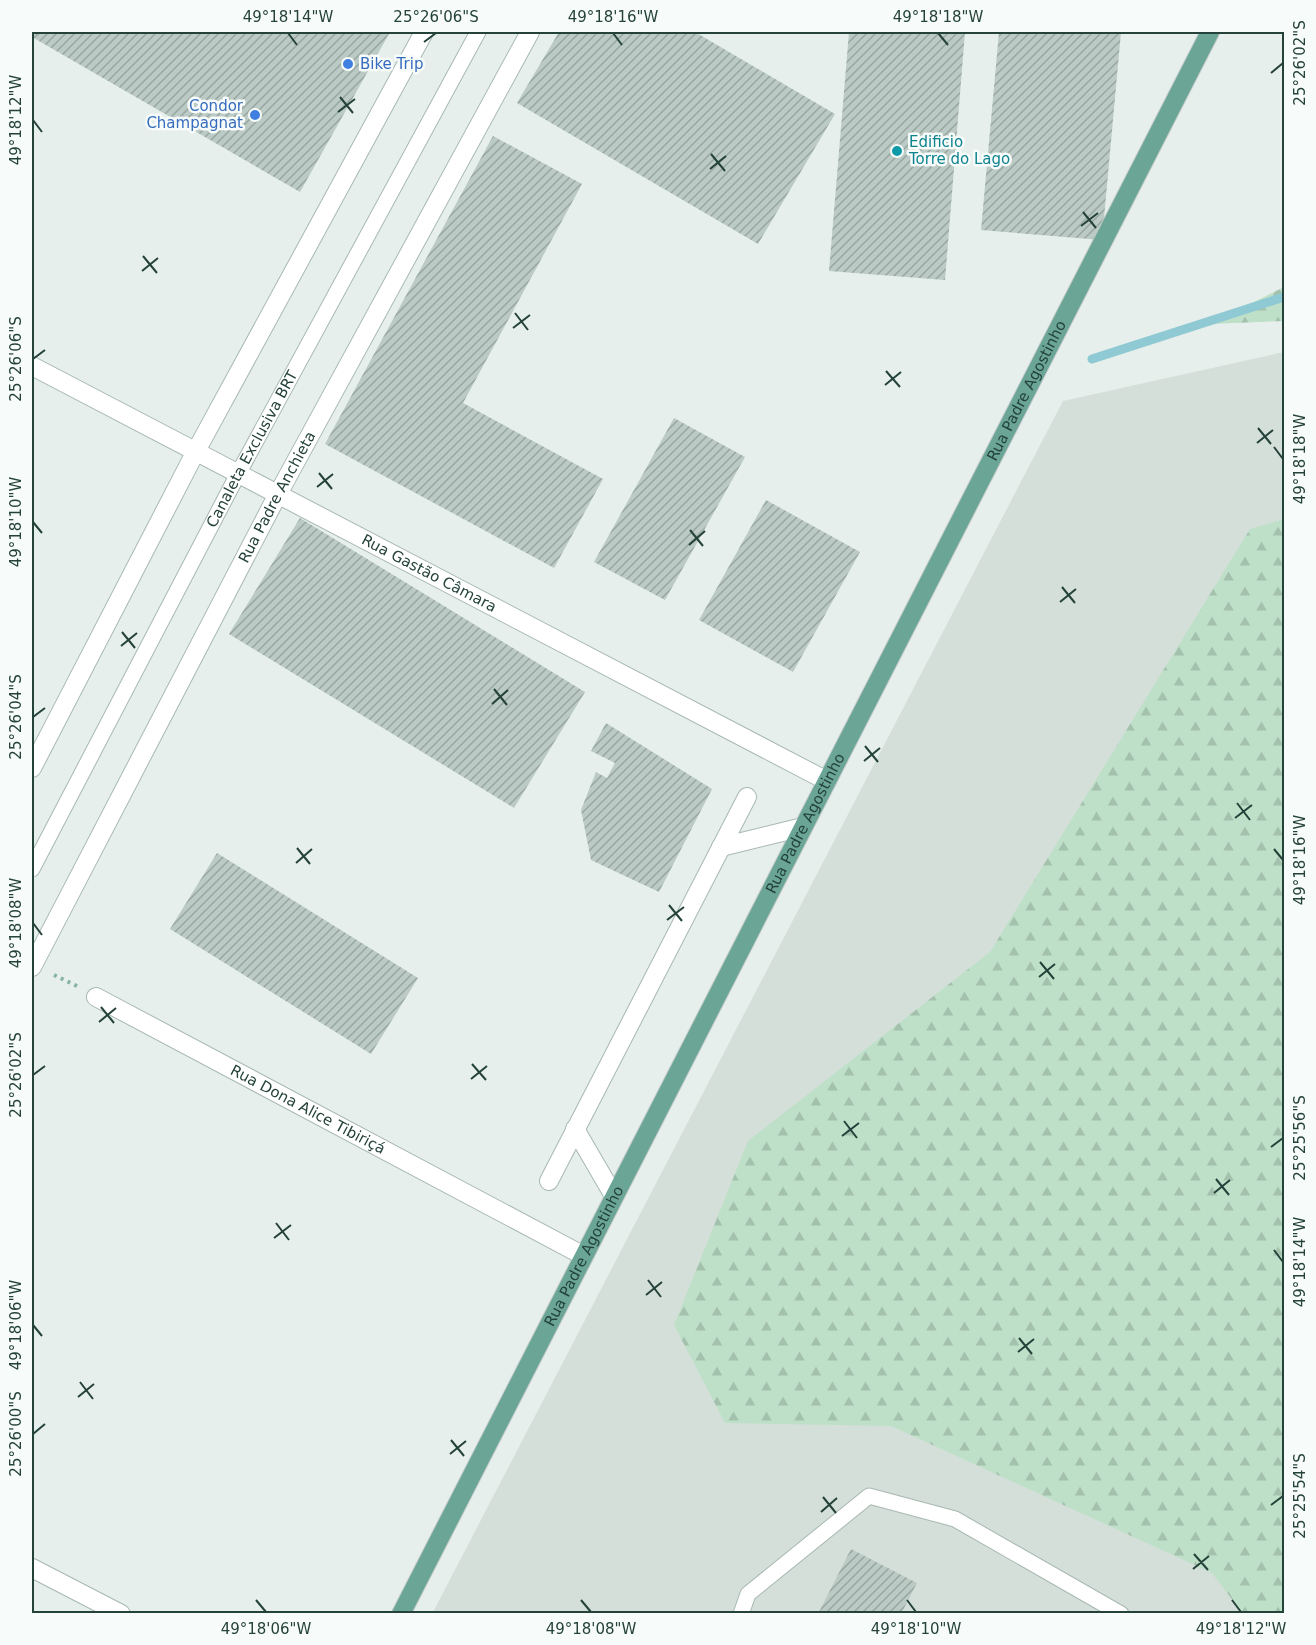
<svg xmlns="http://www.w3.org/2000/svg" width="1316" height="1645" font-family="'DejaVu Sans',sans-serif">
<defs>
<pattern id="forest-firs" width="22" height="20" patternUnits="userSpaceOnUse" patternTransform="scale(1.5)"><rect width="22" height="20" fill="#bfe0c8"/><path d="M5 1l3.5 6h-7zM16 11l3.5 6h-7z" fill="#a4c1ad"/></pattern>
<pattern id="building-hatch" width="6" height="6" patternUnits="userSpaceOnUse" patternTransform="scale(1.5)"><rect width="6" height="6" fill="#bbcac4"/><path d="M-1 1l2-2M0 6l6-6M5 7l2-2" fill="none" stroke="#98a6a0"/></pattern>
</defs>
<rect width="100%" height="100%" fill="#e6efeb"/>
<!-- built -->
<path fill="#d4dfda" d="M1284,352V1613L432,1614L1063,401Z"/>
<!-- forest -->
<path fill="url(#forest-firs)" d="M1284,287V321L1210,324Z
M1284,519V1613L1243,1614L1212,1573L891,1426L725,1423L674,1325L748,1141L990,952L1250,529Z"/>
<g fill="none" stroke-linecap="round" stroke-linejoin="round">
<!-- stream -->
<path stroke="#8ec9d4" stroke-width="9" d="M1092,359L1284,297"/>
</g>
<!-- building -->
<path fill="url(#building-hatch)" d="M32,32H390L300,192L32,37Z
M559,32H695L835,114L758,244L517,103Z
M849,32H965L945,280L829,271Z
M999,32H1121L1102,240L981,230Z
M493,136L582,184L463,403L603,479L554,568L325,444Z
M674,418L745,457L665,600L594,562Z
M766,500L860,552L793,672L699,620Z
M300,518L585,692L514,808L229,634Z
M606,723L712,789L659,892L591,860L581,810L596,772L607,778L615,763L591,751Z
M217,853L418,978L371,1054L170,929Z
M851,1549L917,1583L901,1614H818Z"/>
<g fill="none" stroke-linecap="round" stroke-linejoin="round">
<!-- service casing -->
<g stroke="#a8b8b2" stroke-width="17">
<g id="service">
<path id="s1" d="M32,869L238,474L478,32"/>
<path d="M741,1614L748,1594L869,1496L955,1519L1121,1614"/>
</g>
</g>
<!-- minor casing -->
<g stroke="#a8b8b2" stroke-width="20">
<g id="minor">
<path d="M721,847L803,827"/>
<path id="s2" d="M96,997L584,1256"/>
<path d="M575,1129L614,1196"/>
<path d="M549,1181L747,797"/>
<path d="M32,1568L121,1614"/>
</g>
</g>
<!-- tertiary casing -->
<g stroke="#a8b8b2" stroke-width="20">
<g id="tertiary">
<path id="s3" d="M32,366L827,781"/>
<path d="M32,768L196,451L424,32"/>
<path id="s4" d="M32,967L278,494L530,32"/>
</g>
</g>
<!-- primary casing -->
<g stroke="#c2cac8" stroke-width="20">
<g id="primary">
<path id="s5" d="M401,1614L1210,32"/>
</g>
</g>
<!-- path -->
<path stroke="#86b3a5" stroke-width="4" stroke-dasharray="3 4.5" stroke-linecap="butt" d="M54,975L77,986"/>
<!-- service -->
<use href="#service" stroke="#fff" stroke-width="15"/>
<!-- minor -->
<use href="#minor" stroke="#fff" stroke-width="18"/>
<!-- tertiary -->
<use href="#tertiary" stroke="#fff" stroke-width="18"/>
<!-- primary -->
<use href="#primary" stroke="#6aa596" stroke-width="18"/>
</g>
<!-- ticks -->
<path fill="none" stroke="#24423a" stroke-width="2" d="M288,33L297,45M613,33L622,45M938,33L948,45M424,42L436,33M1271,73L1283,63M340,97L353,113M338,112L355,99M33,120L42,132M711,154L725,171M710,169L726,156M1083,212L1096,228M1081,226L1098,213M143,256L157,273M142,271L158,258M515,313L528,330M513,328L530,315M33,359L45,350M886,371L900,387M885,385L901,372M1258,428L1271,444M1257,443L1273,430M1274,447L1283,459M319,473L332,489M317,487L333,474M33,522L42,533M690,530L703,546M689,545L705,531M1062,587L1075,603M1060,602L1076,589M122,632L135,648M121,646L137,633M494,689L507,705M492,704L508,690M33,717L45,708M865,746L878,762M864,761L880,748M1237,803L1250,820M1235,818L1252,805M297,848L310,864M1274,849L1283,860M296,863L312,849M669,905L682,921M667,920L684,907M33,923L42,935M1040,962L1054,979M1039,977L1055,964M101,1007L114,1023M99,1022L116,1008M472,1064L486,1080M33,1075L45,1066M471,1079L487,1066M844,1121L857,1138M842,1136L859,1123M1271,1147L1283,1138M1216,1179L1229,1195M1214,1193L1230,1180M276,1223L289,1240M274,1238L291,1225M1274,1250L1283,1262M648,1280L661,1297M646,1295L662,1282M33,1325L42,1336M1019,1338L1032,1354M1018,1352L1034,1339M80,1382L93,1399M78,1397L94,1384M33,1434L45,1424M451,1440L464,1456M450,1454L466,1441M823,1497L836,1513M1271,1505L1283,1496M821,1512L837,1498M1194,1554L1208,1570M1193,1569L1209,1556M256,1600L266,1612M581,1600L591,1612M907,1600L916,1612M1232,1600L1241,1612"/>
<!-- markers -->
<g fill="#3f7fe0" stroke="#f7fbf9" stroke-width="2">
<circle cx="348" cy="64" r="6"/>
<circle cx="255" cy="115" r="6"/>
</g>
<circle fill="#0f9aa8" stroke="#f7fbf9" stroke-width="2" cx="897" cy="151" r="6"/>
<g text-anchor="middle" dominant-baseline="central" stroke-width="5" stroke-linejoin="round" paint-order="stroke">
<!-- shop labels -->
<g font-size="15" fill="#366cbe" stroke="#f7fbf9" text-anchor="start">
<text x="360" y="64">Bike Trip</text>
<text x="243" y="106" text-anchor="end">Condor<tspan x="243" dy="17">Champagnat</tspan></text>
</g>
<!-- culture labels -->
<g font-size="15" fill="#0d838f" stroke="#f7fbf9" text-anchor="start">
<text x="909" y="142">Edificio<tspan x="909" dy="17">Torre do Lago</tspan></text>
</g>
<!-- street labels -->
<g font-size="15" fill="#24423a" stroke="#f7fbf9">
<text stroke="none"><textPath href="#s5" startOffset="1374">Rua Padre Agostinho</textPath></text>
<text stroke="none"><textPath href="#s1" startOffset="474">Canaleta Exclusiva BRT</textPath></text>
<text stroke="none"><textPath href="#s4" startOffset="530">Rua Padre Anchieta</textPath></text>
<text stroke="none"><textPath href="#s3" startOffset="448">Rua Gastão Câmara</textPath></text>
<text stroke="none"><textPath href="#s5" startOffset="888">Rua Padre Agostinho</textPath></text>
<text stroke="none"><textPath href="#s2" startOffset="240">Rua Dona Alice Tibiriçá</textPath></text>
<text stroke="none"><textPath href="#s5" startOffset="402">Rua Padre Agostinho</textPath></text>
</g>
</g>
<!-- border -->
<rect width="1316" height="1645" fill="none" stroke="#f7fbf9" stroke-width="66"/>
<rect x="33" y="33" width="1250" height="1579" fill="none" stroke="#24423a" stroke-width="2"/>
<g font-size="15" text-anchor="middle" fill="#24423a">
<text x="288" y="22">49°18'14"W</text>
<text x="436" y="22">25°26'06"S</text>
<text x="613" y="22">49°18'16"W</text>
<text x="938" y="22">49°18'18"W</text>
<text transform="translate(1300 63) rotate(-90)" y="5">25°26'02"S</text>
<text transform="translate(16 120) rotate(-90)" y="5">49°18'12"W</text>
<text transform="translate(16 359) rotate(-90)" y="5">25°26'06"S</text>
<text transform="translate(1300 459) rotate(-90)" y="5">49°18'18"W</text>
<text transform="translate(16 522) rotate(-90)" y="5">49°18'10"W</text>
<text transform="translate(16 717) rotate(-90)" y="5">25°26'04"S</text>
<text transform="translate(1300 860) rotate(-90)" y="5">49°18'16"W</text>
<text transform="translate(16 923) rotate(-90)" y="5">49°18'08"W</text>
<text transform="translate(16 1075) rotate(-90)" y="5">25°26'02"S</text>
<text transform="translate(1300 1138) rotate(-90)" y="5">25°25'56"S</text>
<text transform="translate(1300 1262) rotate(-90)" y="5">49°18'14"W</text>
<text transform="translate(16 1325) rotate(-90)" y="5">49°18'06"W</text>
<text transform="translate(16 1434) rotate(-90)" y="5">25°26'00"S</text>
<text transform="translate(1300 1496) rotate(-90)" y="5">25°25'54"S</text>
<text x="266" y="1634">49°18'06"W</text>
<text x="591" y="1634">49°18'08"W</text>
<text x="916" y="1634">49°18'10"W</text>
<text x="1241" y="1634">49°18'12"W</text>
</g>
</svg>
